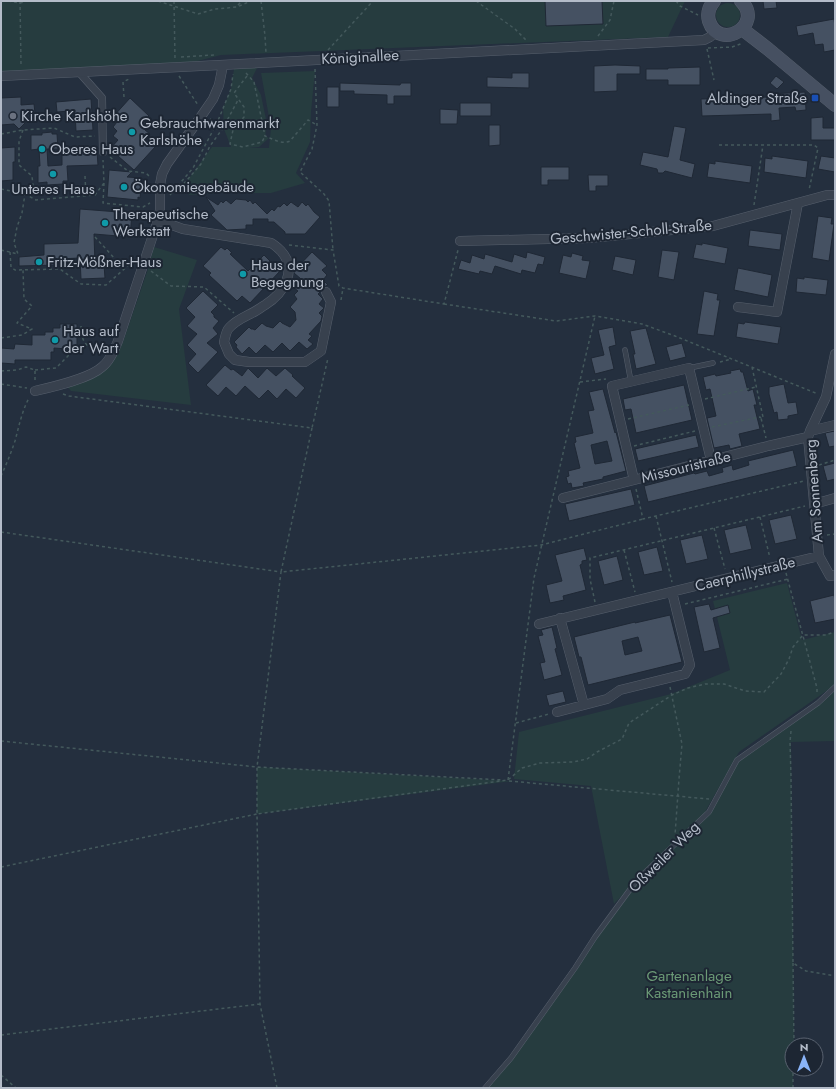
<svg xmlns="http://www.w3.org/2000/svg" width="836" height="1089" font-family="Jost,sans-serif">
<rect width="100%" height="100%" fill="#242f3e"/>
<!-- green -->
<path fill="#263c3f" d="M1,1H685L668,37L221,55L190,63L1,74Z
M716 15a12 12 0 1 1 24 0a12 12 0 1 1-24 0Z
M240,68H257L252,78L261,95L267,124L265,136L269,138L259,147L249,148H269L271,128L261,73L315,71L311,112L310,142L296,173L305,183L271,193H218L189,195L187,181L212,147H231L224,129L223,108L231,89L234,69Z
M154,247L197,260L179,309L191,405L71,391L66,385L112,363L123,342L148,269Z
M787,583L802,640L835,632V685L739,752L705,812L715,804L737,760L835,687V741L791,742L794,1028V1045H792V1069H793V1088H485L511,1058L634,883L614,904L591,786L514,779L519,732L671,694L730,670L713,601Z
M257,767L511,781L257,814Z"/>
<!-- building -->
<path fill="#455162" stroke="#1f2835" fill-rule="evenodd" d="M545,1H602L603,24L546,26Z
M763,1H776L777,8L764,9Z
M834,19L835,27V50L824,52L823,44L815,45L813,33L798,36L796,26Z
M615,65L640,66V74H617V91L594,92V66Z
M700,67V85H668V80H646V69H668V68Z
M512,73H529V88L487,87V77L512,78Z
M776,76L784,82L777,89L770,83Z
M340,83L400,85L401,83H411V96H394V104H387V95L354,94V91H340Z
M327,87H339V107H327Z
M805,92L806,110L796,111L795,107L779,108L780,120L771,121V114L702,116L701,99L770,97V94Z
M21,97V105L34,104L35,113H24L25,123L19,129L14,124L1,125V98Z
M130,98L149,116L144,121L149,125L145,130L150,134L145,138L155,147L134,170L110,149L118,140L113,136L117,131L113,127L117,122L112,118Z
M91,99L93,130L76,131L75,113H70V111L57,112L56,102Z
M460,103H491V116H460Z
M440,109L458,110L457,124H440Z
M823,117V128H835V140H811V118Z
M489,125H500V145L489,146Z
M674,126L686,128L680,160L695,164L692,178L665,171L663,173H658L657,169L640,165L643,152L668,157Z
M52,132V134H57L58,149H47L48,166L62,165V152L97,151L98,165L67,166L68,181H63V184L47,185V182L38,183V166H40L39,149L31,150V135H42V133Z
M15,147V162H13V180L1,181V148Z
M772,156L808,161L806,178L764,172L765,158L772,159Z
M821,156L835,158V172L818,169Z
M715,161L752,166L750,183L707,177L709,163L715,164Z
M541,167H569V180H548V185H541Z
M109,170L132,172L127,177L142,178L140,198L138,197V200L107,197Z
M588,175H608V186H596V191H589Z
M206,197L218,205L221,201L223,203L226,200L231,204L236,199L246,200L248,202L250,200L253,204L255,202L267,214L272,209L274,211L278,206L280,207L284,203L287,206L291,202L298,207L302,202L306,206L308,204L314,212L320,217L305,234H285V232L274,222H268V219H253V225H246V229L227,230L211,215L215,211Z
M80,209L132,213L130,237L94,234L95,265H104L105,278L81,279L80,258L58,259V265L19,266V257L44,255V244L78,243Z
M818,216L832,218L831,224H834L829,261L812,258Z
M750,230L782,234L780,250L748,246Z
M702,243L728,248L725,264L693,258L696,244L702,245Z
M221,247L225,250L227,248L232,253L230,254L248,271L264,255L280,271L250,303L242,296L237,301L209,275L211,273L203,266Z
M662,250L679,252L674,280L658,277Z
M312,252L327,266L322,270L327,275L323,280L328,285L321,288L320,292L318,294L323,299L319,304L324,308L319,313L322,316L321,321L309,334L312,336L308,340L313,344L307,349L299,342L290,351L282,343L273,352L265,345L256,354L249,347L242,354L236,347L237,345L234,342L249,327L251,329H253L255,330L262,323L266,326L273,328L280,321L282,323L290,327L296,320L295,312L290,307L297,299L294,295L298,291L293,287L301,279L294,273V271Z
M527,252L545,257L543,265L538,264L535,273L522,270L521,274L495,266L492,274L480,271L479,274L458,269L461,260L470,263L472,255L484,259L485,254L512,262L514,254L526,258Z
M572,253L583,256L582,260L590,261L586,279L559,273L563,255L571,257Z
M615,256L636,260L633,275L612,270Z
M738,268L772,275L768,297L734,290Z
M804,277L828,280L826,295L796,292L797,278L804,279Z
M203,291L218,305L211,312L214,315V317L219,321L213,328L218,334L207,343L218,352L198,373L188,363L196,354L187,345L197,334L187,326L195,317L186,308Z
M704,291L718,294L717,300H720L714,336L697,334Z
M745,322L781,327L778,344L736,337L738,323L744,324Z
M60,324H77V346H67V349L54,348V352H51V360H15V364L1,363V348L14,349L15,344L32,345V335H45V332H53V328H60Z
M613,327L616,345L609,347L614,369L595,374L591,358L604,355L598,330Z
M646,328L656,364L636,369L633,354H635L630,331Z
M682,343L686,357L670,361L666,347Z
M225,365L231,370L233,369L242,376L248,368L258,378L267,368L276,376L285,368L293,375L292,376L305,388L296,398L286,389L277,399L268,390L259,399L245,386L236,396L226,387L218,396L206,385Z
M740,369L741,372H743L748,391L753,389L757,405H754L760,429L739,434L742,446L730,449L729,445L714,448L707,418L716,416L710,389L706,390L703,377L715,374L716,376L731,373L730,371Z
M784,384L788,403L796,402L798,414L788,416V419L778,420L777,412L774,413L769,394V387Z
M684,385L692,420L636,433L631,409L625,410L623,399Z
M603,389L615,433L616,432L626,471L603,477V479L583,483L584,486L572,488L571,483L568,484L566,477L569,476L568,471L580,468L574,443L576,442L575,437L593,433L588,411L594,410L589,392ZM607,441L612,461L595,464L591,445Z
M835,431V446L829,447L825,433Z
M696,435L699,447L638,461L635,449Z
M793,450L797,466L648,502L644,486L694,473L695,474L707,471L709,476L723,472L722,468L732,465L733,470L749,465L748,461Z
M835,463V479L827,481L823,466Z
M631,489L635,505L569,521L565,504Z
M791,515L797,539L775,544L769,520Z
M746,525L752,549L730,554L724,530Z
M702,535L708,559L686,564L680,540Z
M657,547L663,571L644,575L638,552Z
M584,548L587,560L582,561V564L580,565L586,590L563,596L564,600L550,603L546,585L562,581L555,555Z
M617,556L623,580L604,585L598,561Z
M834,595L835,601V619L815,623L810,601Z
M709,604L711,610L728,605L730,613L713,618L720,648L704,652L694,607Z
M670,615L682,662L588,685L581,657H579L574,637L635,622V623ZM638,637L642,651L625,655L622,641Z
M552,627L557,648L555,649L562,675L544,680L540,663L545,662L538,636L543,635L541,630Z
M563,691L566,702L549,706L546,695Z"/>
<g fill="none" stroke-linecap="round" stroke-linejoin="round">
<!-- service casing -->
<g stroke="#565f6c" stroke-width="5.5">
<path id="service" d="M625,350L631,382
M689,368L713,363
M485,1088L511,1058L575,968L595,937L637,880L709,812L737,760L818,703L835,687"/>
</g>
<!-- pedestrian casing -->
<g stroke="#565f6c" stroke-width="8">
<path id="pedestrian" d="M79,72L102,98L103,152"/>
</g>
<!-- minor casing -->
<g stroke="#565f6c" stroke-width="10">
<path id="minor" d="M1,76L240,64L704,40L710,37L716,31
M158,220L183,229L271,243C275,245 278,248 281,251C298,270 284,293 265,305C260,308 255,312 250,314C242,318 235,321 229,328C226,331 225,338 224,342L229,354L235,360L249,362H305L321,351L331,302L326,292
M460,241L589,238L713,226L827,195H835
M738,307L777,312L798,203
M835,354L826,397L810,431L808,437L819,556L830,576L835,575
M35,391C52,387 89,379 102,367C110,361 114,350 118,341L158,220L160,210V185L162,174L167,164L202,115L213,99L219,85L223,65
M810,431L835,425
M634,480L612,386L689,368L711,460
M563,498L768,446L808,437
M814,504L835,498
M560,618L584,705
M539,624L819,556
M557,712L607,699L620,690L685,674L690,665L672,592"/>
</g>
<!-- secondary casing -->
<g stroke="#565f6c" stroke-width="14">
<path id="secondary" d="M714,1C709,7 707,14 709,21C719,52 765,25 741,1
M742,29L768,49L835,105"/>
</g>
<!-- path -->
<path stroke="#44595c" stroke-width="1.5" stroke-dasharray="3 3" stroke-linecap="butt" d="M8,1L20,3L27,1
M20,1L21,65
M158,1L198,14L215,9L237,7L251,1
M174,1L175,59
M261,1L265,36L266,53
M476,1L515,29L526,40
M676,1L680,6L698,15
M238,5L242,1
M598,36L610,20L614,1
M708,48L732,47L743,43
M707,49L714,80
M328,50L373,1
M181,57L214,55
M315,69L317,125L312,149L300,172L324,194L329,201L333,250
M246,73L254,82L265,136C273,139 282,145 290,141L308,120L317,125
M179,76L198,105
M247,76L234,93L244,107V117L233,130L230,144L243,147L262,142L265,136
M124,97L123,82L129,79
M210,119L217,123
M23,130L19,141V165L32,176L33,185L25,194
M1,134L23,130L54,128L75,137L95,136
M719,145H814L818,148L809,190
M110,157L128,171L146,173L151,178
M85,176L86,196
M104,183L103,203L143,207L150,203
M1,189L25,194L36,200L95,195L104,183L103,160
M174,190L180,188L201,164L210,146L223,128L238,100
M170,195L193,168L217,123L231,89L233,74
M754,205L763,145
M95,237L116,260L134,264
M289,245L333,250L339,286L343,288L444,304L458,250
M1,250L18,254L14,243L17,227L22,213L25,194
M10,252L11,267L15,270L60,269L81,284L106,285L130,264
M151,271L171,286L204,287L234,313
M341,300L343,288
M444,304L556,321L595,316L642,324L675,336L818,394
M81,326C82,338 82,341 91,349L104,350
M1,338L22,335L32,329L17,323L32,306L24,299L23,270
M720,362L732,359
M752,367L763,417L761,418L766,438
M35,370L56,368L69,355
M1,371L17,370L26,367L35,370V381
M580,382L606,379
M1,384L27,388
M63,394L69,396L312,428L328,358
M705,399L756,387
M628,419L689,405
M712,427L760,417L761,418
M312,428L281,572L541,545L643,519
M634,446L695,431
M819,465L835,460
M1,476C6,465 11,453 15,441C19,426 22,411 29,398
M636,489L643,519L804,481
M656,516L672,582
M760,517L770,558
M714,528L725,569
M1,532L281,572L257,767V814L508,780L522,768L540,763L573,762L587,759L597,752L622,739L629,723L672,695L688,688L705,684H724L745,691L764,692L781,674L789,659L793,647L803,635H825L835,632
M827,535L835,534
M624,550L635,592
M786,573L817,688V695
M595,602L590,579V558L805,506
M685,604L788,579
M670,687L682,744L679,779L675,835
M516,723L549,714
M791,731L790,742L791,776L793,963L806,971L835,976
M1,741L257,767L503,780
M508,780L534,578L595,316
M509,781L709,799
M1,867L257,814L260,1004L277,1088
M793,963L794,1045
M1,1035L260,1004
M1,1075L16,1088
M793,1088V1069"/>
<!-- service -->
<use href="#service" stroke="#38414e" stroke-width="4.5"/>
<!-- pedestrian -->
<use href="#pedestrian" stroke="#38414e" stroke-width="7"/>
<!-- minor -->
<use href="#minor" stroke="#38414e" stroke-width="9"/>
<!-- secondary -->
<use href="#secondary" stroke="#465061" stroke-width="13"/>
</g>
<!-- markers -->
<rect fill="#1a4fb4" stroke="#1d2633" stroke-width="1.5" x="811" y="94" width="8" height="8" rx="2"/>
<circle fill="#6b7280" stroke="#1d2633" stroke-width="1.5" cx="13" cy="116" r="4"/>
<g fill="#0f9aa8" stroke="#1d2633" stroke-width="1.5">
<circle cx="132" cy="132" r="4"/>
<circle cx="42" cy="149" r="4"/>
<circle cx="53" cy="174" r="4"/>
<circle cx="124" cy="187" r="4"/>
<circle cx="105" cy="223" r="4"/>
<circle cx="39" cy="262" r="4"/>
<circle cx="243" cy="274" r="4"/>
<circle cx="55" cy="340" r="4"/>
</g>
<g text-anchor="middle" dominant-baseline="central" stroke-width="4" stroke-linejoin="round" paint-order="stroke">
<!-- street labels -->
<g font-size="15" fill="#b4bcc9" stroke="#1d2633">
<text transform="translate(360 57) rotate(-3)">Königinallee</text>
<text transform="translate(631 232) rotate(-5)">Geschwister-Scholl-Straße</text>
<text transform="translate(686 467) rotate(-14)">Missouristraße</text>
<text transform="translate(814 491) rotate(-94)">Am Sonnenberg</text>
<text transform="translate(745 574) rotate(-14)">Caerphillystraße</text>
<text transform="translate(664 857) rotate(-45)">Oßweiler Weg</text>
</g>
<!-- poi labels -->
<g font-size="15" fill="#b4bcc9" stroke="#1d2633" text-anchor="start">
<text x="807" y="98" text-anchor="end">Aldinger Straße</text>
<text x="21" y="116">Kirche Karlshöhe</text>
<text x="140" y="123">Gebrauchtwarenmarkt<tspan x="140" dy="17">Karlshöhe</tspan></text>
<text x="50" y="149">Oberes Haus</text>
<text x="132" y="187">Ökonomiegebäude</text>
<text x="53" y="189" text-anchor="middle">Unteres Haus</text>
<text x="113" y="214">Therapeutische<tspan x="113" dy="17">Werkstatt</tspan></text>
<text x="47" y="262">Fritz-Mößner-Haus</text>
<text x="251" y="265">Haus der<tspan x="251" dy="17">Begegnung</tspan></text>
<text x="63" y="331">Haus auf<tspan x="63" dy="17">der Wart</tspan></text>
</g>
<!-- park labels -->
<g font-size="15" fill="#6b9a76" stroke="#1d2633">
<text x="689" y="976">Gartenanlage<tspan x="689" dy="17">Kastanienhain</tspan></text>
</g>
</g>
<!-- border -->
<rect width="836" height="1089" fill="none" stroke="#b4bcc9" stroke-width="4"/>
<!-- north arrow -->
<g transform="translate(804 1057)"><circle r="19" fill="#1d2633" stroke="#59626f"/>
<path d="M0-3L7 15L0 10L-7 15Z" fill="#8ab4f8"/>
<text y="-6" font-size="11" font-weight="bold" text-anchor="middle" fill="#b4bcc9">N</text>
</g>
</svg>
